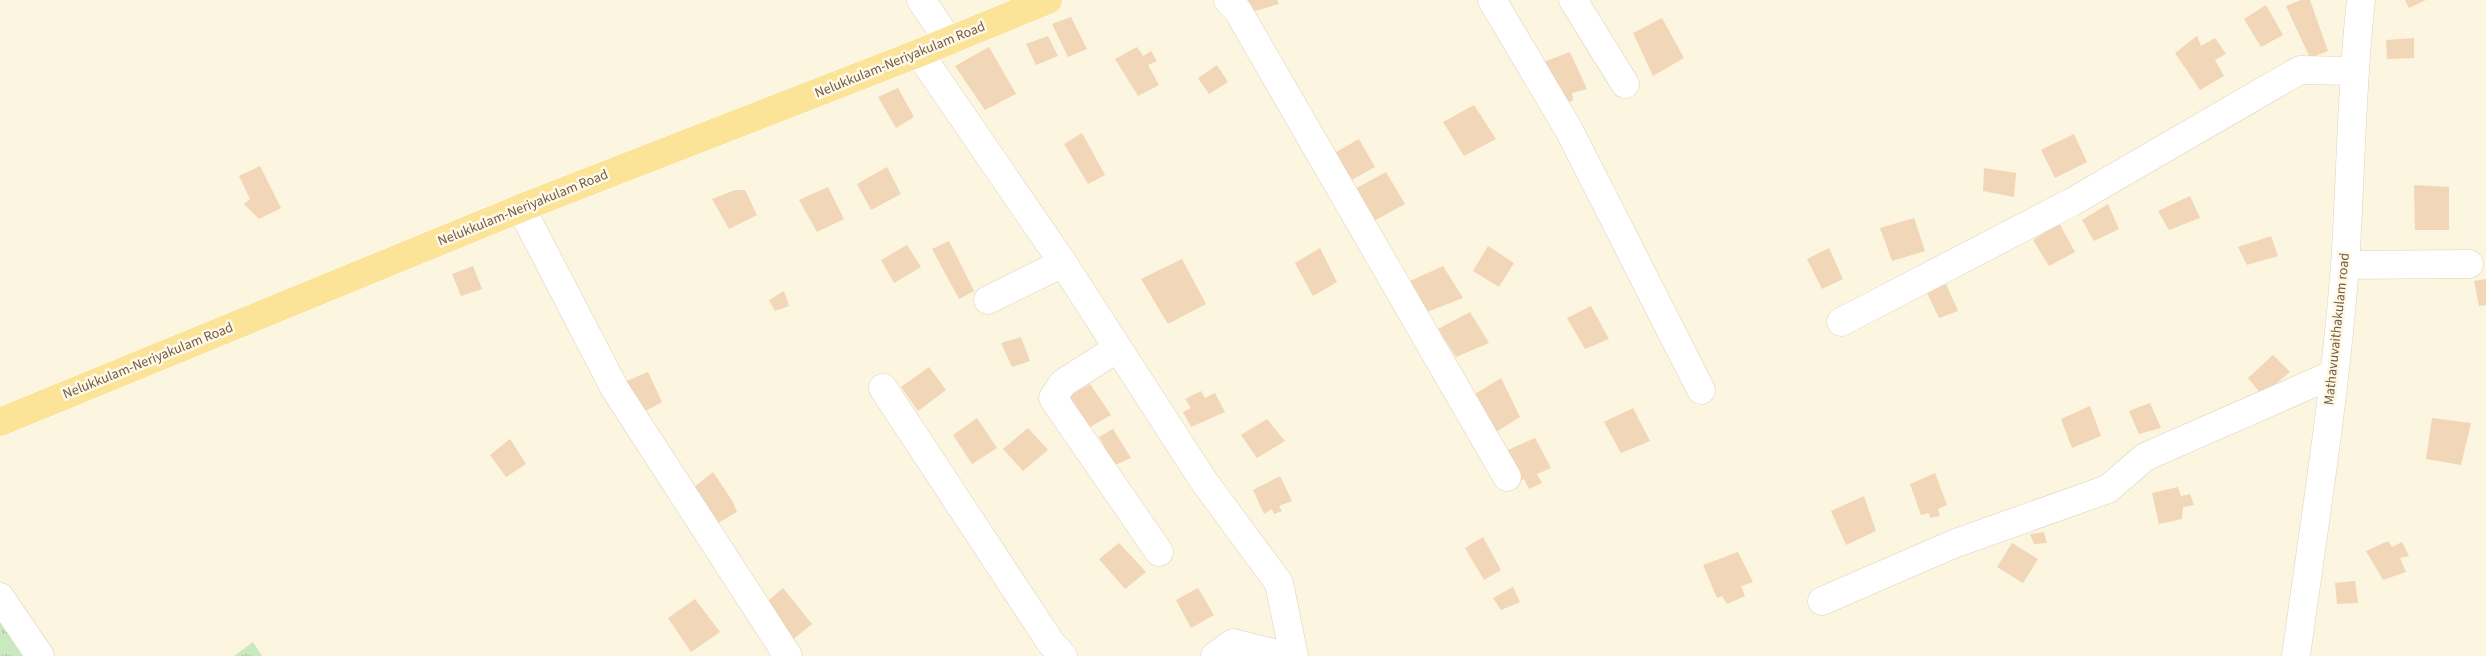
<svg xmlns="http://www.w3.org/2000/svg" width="2486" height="656" font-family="'Source Sans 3',sans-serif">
<defs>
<pattern id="grass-tufts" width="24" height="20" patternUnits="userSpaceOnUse" patternTransform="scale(1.25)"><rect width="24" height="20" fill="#cae9be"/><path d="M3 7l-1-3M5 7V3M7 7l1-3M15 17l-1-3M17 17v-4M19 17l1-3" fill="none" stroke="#a8c09c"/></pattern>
</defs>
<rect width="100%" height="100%" fill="#fcf5df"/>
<!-- grass -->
<path fill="url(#grass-tufts)" d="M5,619L33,656H0V622Z
M253,642L262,656H234Z"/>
<!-- building -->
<path fill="#f1d6b7" d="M1241,0H1277L1279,4L1248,13Z
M2301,0H2310L2328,51L2310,58L2286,6Z
M2405,0H2426L2409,8Z
M2266,5L2283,35L2261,47L2244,19Z
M1071,17L1087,49L1068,57L1052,24Z
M1662,18L1684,58L1653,76L1633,33Z
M1048,36L1058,56L1036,65L1026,44Z
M2197,36L2201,46L2215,38L2226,54L2215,60L2224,76L2200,90L2175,53Z
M2414,38V58L2387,59L2386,40Z
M989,47L1016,94L985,110L955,66Z
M1137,47L1143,56L1151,51L1157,61L1148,65L1159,85L1138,96L1115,59Z
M1570,52L1587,89L1572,93L1573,101L1562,103L1538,64Z
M1217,65L1228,82L1209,94L1198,78Z
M898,88L914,117L896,128L878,97Z
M1474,105L1496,139L1464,156L1443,122Z
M1082,133L1105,175L1088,184L1064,144Z
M2074,134L2087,162L2055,178L2041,150Z
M1359,139L1375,167L1348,182L1329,156Z
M260,166L281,208L259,219L244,204L250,199L239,176Z
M887,167L901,194L871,210L857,184Z
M1984,168L2016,173L2014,197L1983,191Z
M1386,172L1405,204L1372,222L1353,190Z
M2414,185L2449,187V230H2415Z
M828,187L844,219L817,232L799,200Z
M735,190H745L757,215L729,229L712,199Z
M2190,196L2200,218L2169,230L2158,211Z
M2108,204L2119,229L2094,241L2082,220Z
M1914,218L1925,251L1892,261L1880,228Z
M2059,223L2075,252L2049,266L2033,240Z
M2271,236L2278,256L2247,265L2238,247Z
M949,241L974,291L959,299L932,249Z
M907,245L921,267L894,283L881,260Z
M1488,246L1514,263L1499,287L1473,271Z
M1320,248L1337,282L1313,296L1295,263Z
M1829,248L1843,279L1822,289L1807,259Z
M1182,259L1206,304L1168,324L1141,279Z
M473,266L482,289L461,296L452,274Z
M1443,266L1463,298L1424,313L1408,282Z
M2486,279V305L2479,306L2474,281Z
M1946,284L1958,311L1939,318L1927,293Z
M784,291L789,306L775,311L769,300Z
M1591,306L1609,339L1585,349L1567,318Z
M1470,312L1489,343L1456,357L1438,329Z
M1021,337L1030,361L1012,367L1001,343Z
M2273,355L2290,372L2262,395L2248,378Z
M929,367L946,390L918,411L901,387Z
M648,372L662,402L638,415L622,383Z
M1501,378L1520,417L1496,432L1475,394Z
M1090,384L1111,415L1090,427L1069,396Z
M1201,391L1205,398L1215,393L1225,412L1191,427L1183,412L1191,408L1185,399Z
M2150,403L2161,428L2139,434L2129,411Z
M2090,406L2101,436L2072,448L2061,419Z
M1633,408L1650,441L1621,453L1604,422Z
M977,418L997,448L972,464L953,435Z
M2432,418L2471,423L2461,465L2426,459Z
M1267,419L1285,441L1257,458L1241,435Z
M1028,428L1048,450L1023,471L1003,449Z
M1113,429L1131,458L1115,465L1099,437Z
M1535,438L1551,468L1537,474L1542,483L1529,489L1524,479L1518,482L1501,453Z
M510,439L526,464L506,477L490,455Z
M713,472L733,502L737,512L718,523L693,488Z
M1935,473L1947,505L1938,509L1940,516L1930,518L1929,513L1921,515L1910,484Z
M1280,476L1292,501L1279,506L1282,511L1274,514L1272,509L1264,514L1253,490Z
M2178,487L2181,496L2190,494L2194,505L2183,507L2182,519L2159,524L2152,493Z
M1864,496L1876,531L1846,545L1831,511Z
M2044,532L2047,543L2034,544L2030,534Z
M1483,537L1501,570L1484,580L1465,548Z
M2388,541L2392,547L2402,542L2409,556L2400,558L2406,572L2383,580L2366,551Z
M1119,543L1146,572L1125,589L1099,559Z
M2012,543L2038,559L2023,583L1997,567Z
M1738,552L1753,582L1741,586L1745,596L1727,604L1722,596L1717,598L1703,565Z
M2355,581L2358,603L2337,604L2335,583Z
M1513,587L1520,602L1501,610L1493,598Z
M783,588L812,624L790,642L762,606Z
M1198,588L1214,615L1191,628L1176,600Z
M695,599L720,632L691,652L668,618Z"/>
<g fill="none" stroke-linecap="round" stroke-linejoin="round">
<!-- minor casing -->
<g stroke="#e0d1bc" stroke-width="29">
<path id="minor" d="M921,0L949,41
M1228,0L1238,11L1507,477
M1492,0L1569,130L1701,390
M1573,0L1625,84
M919,53L1063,263L1203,480L1279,583L1294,656
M521,208L615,389L788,656
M2345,265L2469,264
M988,300L1063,263
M1841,322L2072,202L2300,70L2353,71
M1118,348L1063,383L1053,398L1159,552
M883,388L1051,643L1063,656
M0,597L40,656
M1822,601L1956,543L2108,489L2145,457L2334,374
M1215,656L1233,643L1286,656
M2296,656C2314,526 2335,396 2345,265C2351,176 2351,88 2361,0"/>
</g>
<!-- major casing -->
<g stroke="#fff" stroke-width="29">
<path id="major" d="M0,422L521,208L919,53L1048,0"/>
</g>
<!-- minor -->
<use href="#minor" stroke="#fff" stroke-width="28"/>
<!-- major -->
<use href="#major" stroke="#fbe397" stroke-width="28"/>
</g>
<g text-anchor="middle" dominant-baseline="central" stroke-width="5" stroke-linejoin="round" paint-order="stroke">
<!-- street labels -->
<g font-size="14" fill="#725c47" stroke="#fff8e5">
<text transform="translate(900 60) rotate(-22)">Nelukkulam-Neriyakulam Road</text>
<text transform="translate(523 208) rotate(-22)">Nelukkulam-Neriyakulam Road</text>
<text transform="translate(2337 329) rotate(-84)">Mathavuvaithakulam road</text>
<text transform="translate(148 361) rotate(-22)">Nelukkulam-Neriyakulam Road</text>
</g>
</g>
</svg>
